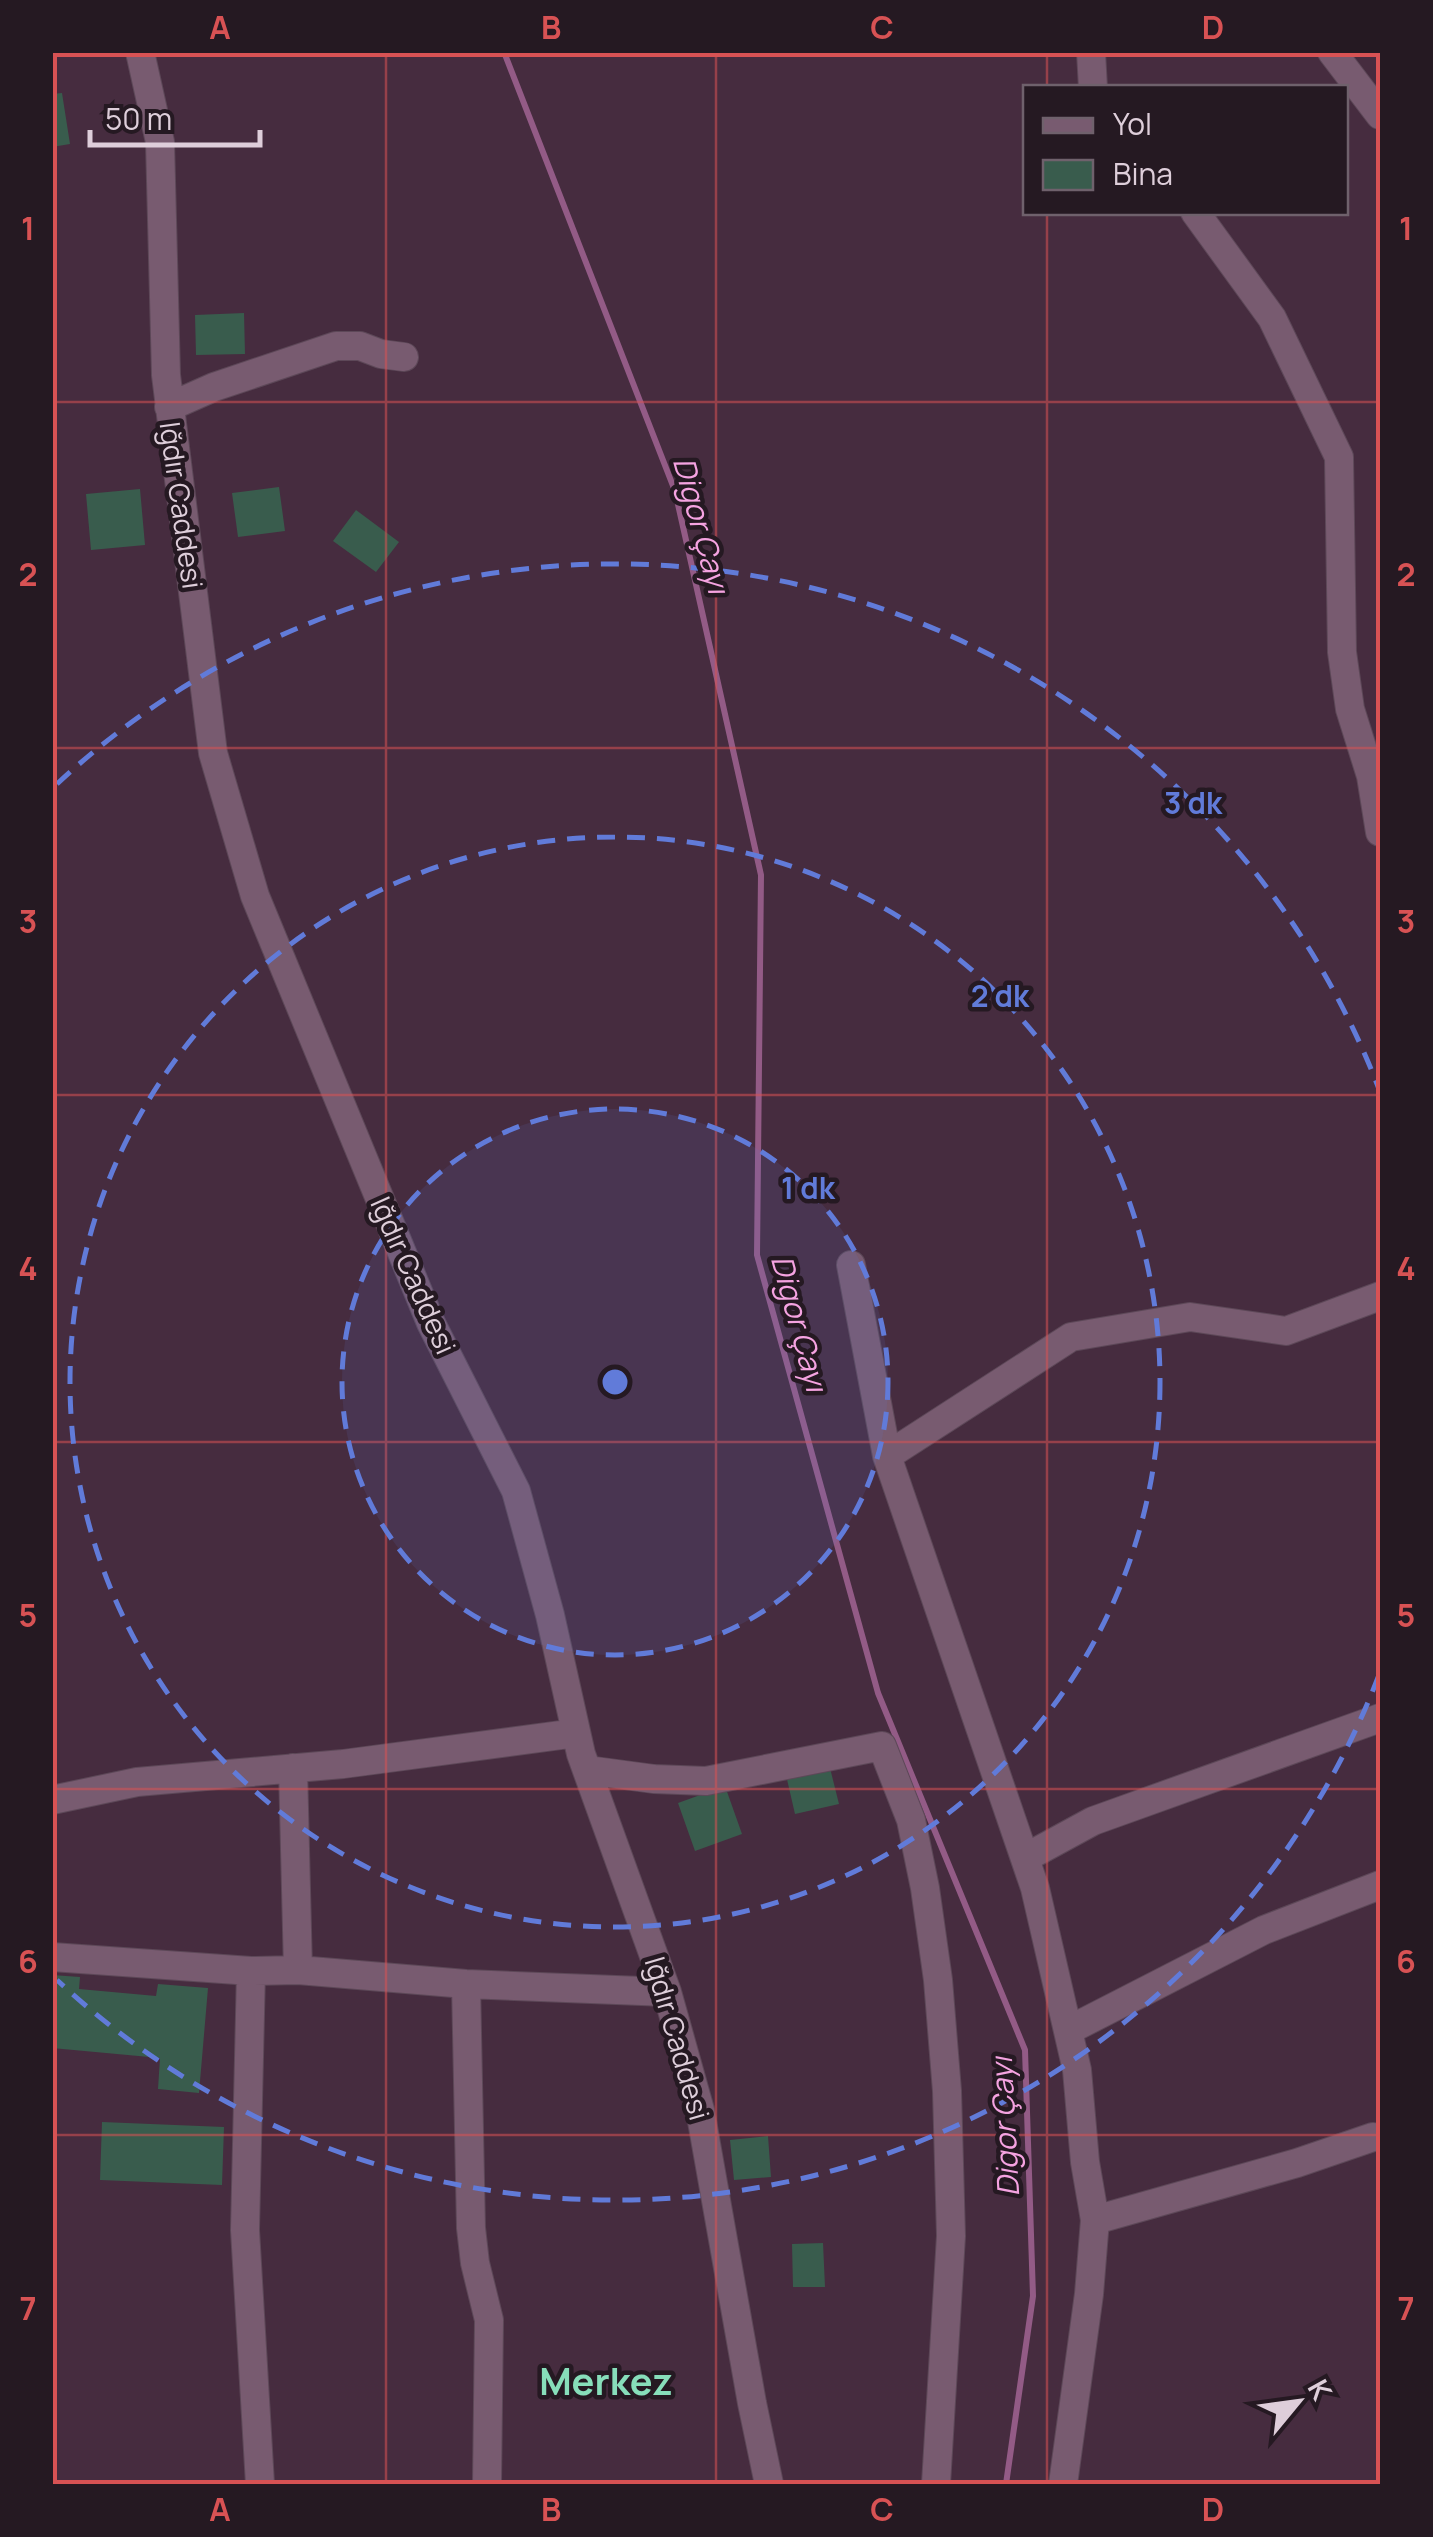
<svg xmlns="http://www.w3.org/2000/svg" width="1433" height="2537" font-family="Manrope,sans-serif">
<rect width="100%" height="100%" fill="#462c3f"/>
<g fill="none" stroke-linecap="round" stroke-linejoin="round">
<!-- stream -->
<path stroke="#935b86" stroke-width="6" d="M504,52L675,491L761,875L757,1255L878,1693L1025,2050L1033,2296L1006,2484"/>
</g>
<!-- building -->
<path fill="#395c4d" d="M62,93L70,144L52,147V94Z
M244,313L245,354L196,355L195,315Z
M279,487L285,531L238,537L232,493Z
M140,489L145,545L91,550L86,494Z
M356,510L399,542L376,572L333,541Z
M829,1764L839,1804L795,1814L786,1775Z
M725,1786L742,1834L695,1851L678,1803Z
M52,1975L80,1977L79,1989L156,1996L158,1984L208,1988L199,2093L158,2089L160,2058L52,2048Z
M102,2122L224,2127L222,2185L100,2180Z
M768,2136L771,2177L734,2180L730,2140Z
M823,2243L825,2287H793L792,2244Z"/>
<g fill="none" stroke-linecap="round" stroke-linejoin="round">
<!-- minor casing -->
<g stroke="#5d4858" stroke-width="30">
<path id="minor" d="M140,52L160,142L166,375L213,753L255,896L431,1323L516,1491L550,1615L581,1754L667,1992L700,2110L752,2403L769,2484
M1091,52L1093,88
M1332,52L1380,115
M1195,212L1272,318L1339,457L1342,652L1350,709L1371,776L1380,832
M169,407L214,387L336,346H360L381,354L404,357
M851,1265L887,1456L1035,1888L1077,2070L1085,2162L1095,2220L1089,2294L1063,2484
M887,1456L1071,1337L1190,1317L1286,1331L1380,1296
M293,1768L298,1970
M587,1770L654,1779L706,1781L882,1746L911,1820L925,1888L938,1980L947,2091L951,2236L936,2484
M52,1800L137,1782L343,1764L576,1733
M1025,1858L1093,1821L1380,1718
M52,1957L251,1971L298,1970L466,1984L667,1992
M251,1971L245,2230L260,2484
M466,1984L471,2228L475,2263L489,2320L487,2484
M1069,2030L1264,1930L1380,1885
M1095,2220L1297,2163L1373,2137"/>
</g>
<!-- minor -->
<use href="#minor" stroke="#785b70" stroke-width="28"/>
</g>
<!-- grid -->
<path fill="none" stroke="#d85254" stroke-width="2.5" stroke-opacity="0.55" d="M386,52V2484M716,52V2484M1047,52V88M1047,212V2484M52,402H1380M52,748H1380M52,1095H1380M52,1442H1380M52,1789H1380M52,2135H1380"/>
<!-- distance rings -->
<circle cx="615" cy="1382" r="273" fill="#617bd9" fill-opacity=".12"/>
<g fill="none" stroke="#617bd9" stroke-width="5" stroke-dasharray="18 12">
<circle cx="615" cy="1382" r="273"/>
<circle cx="615" cy="1382" r="545"/>
<path d="M1379 1675A818 818 0 0 1 57 1980M57 784A818 818 0 0 1 1379 1089"/>
</g>
<g text-anchor="middle" dominant-baseline="central" stroke-width="9" stroke-linejoin="round" paint-order="stroke">
<!-- street labels -->
<g font-size="28" fill="#deceda" stroke="#251922">
<text transform="translate(182 505) rotate(82)">Iğdır Caddesi</text>
<text transform="translate(414 1275) rotate(66)">Iğdır Caddesi</text>
<text transform="translate(678 2038) rotate(74)">Iğdır Caddesi</text>
</g>
<!-- water labels -->
<g font-size="30" font-style="italic" fill="#f5a3e1" stroke="#251922">
<text transform="translate(702 525) rotate(75)">Digor Çayı</text>
<text transform="translate(800 1323) rotate(75)">Digor Çayı</text>
<text transform="translate(1004 2127) rotate(-93)">Digor Çayı</text>
</g>
<!-- district labels -->
<g font-size="38" font-weight="bold" fill="#87deba" stroke="#251922">
<text x="606" y="2380">Merkez</text>
</g>
</g>
<circle cx="615" cy="1382" r="15" fill="#617bd9" stroke="#251922" stroke-width="5"/>
<g font-size="30" text-anchor="middle" font-weight="bold" fill="#617bd9" stroke="#251922" stroke-width="9" stroke-linejoin="round" paint-order="stroke">
<text x="1193" y="814">3 dk</text>
<text x="1000" y="1007">2 dk</text>
<text x="808" y="1199">1 dk</text>
</g>
<!-- border -->
<rect width="1433" height="2537" fill="none" stroke="#251922" stroke-width="110"/>
<!-- legend -->
<rect x="1023" y="85" width="325" height="130" fill="#251922" stroke="#6f616c" stroke-width="2.5"/>
<rect x="1043" y="118" width="50" height="15" fill="#785b70" stroke="#6f616c" stroke-width="2.5"/>
<text x="1113" y="135" font-size="30" fill="#deceda">Yol</text>
<rect x="1043" y="160" width="50" height="30" fill="#395c4d" stroke="#6f616c" stroke-width="2.5"/>
<text x="1113" y="185" font-size="30" fill="#deceda">Bina</text>
<!-- north arrow -->
<g transform="translate(1298 2402) rotate(61)" stroke="#251922" stroke-width="8" paint-order="stroke">
<path d="M0-8L18 38L0 25L-18 38Z" fill="#deceda"/>
<text y="-15" font-size="28" font-weight="bold" text-anchor="middle" fill="#deceda">K</text>
</g>
<!-- scale -->
<path d="M90 130v15h170v-15" fill="none" stroke="#deceda" stroke-width="5"/>
<text x="105" y="130" font-size="30" fill="#deceda" stroke="#251922" stroke-width="8" paint-order="stroke">50 m</text>
<rect x="55" y="55" width="1323" height="2427" fill="none" stroke="#d85254" stroke-width="4"/>
<g font-size="32" text-anchor="middle" font-weight="bold" fill="#d85254">
<text x="220" y="39">A</text>
<text x="551" y="39">B</text>
<text x="882" y="39">C</text>
<text x="1213" y="39">D</text>
<text x="28" y="240">1</text>
<text x="1406" y="240">1</text>
<text x="28" y="586">2</text>
<text x="1406" y="586">2</text>
<text x="28" y="933">3</text>
<text x="1406" y="933">3</text>
<text x="28" y="1280">4</text>
<text x="1406" y="1280">4</text>
<text x="28" y="1627">5</text>
<text x="1406" y="1627">5</text>
<text x="28" y="1973">6</text>
<text x="1406" y="1973">6</text>
<text x="28" y="2320">7</text>
<text x="1406" y="2320">7</text>
<text x="220" y="2521">A</text>
<text x="551" y="2521">B</text>
<text x="882" y="2521">C</text>
<text x="1213" y="2521">D</text>
</g>
</svg>
